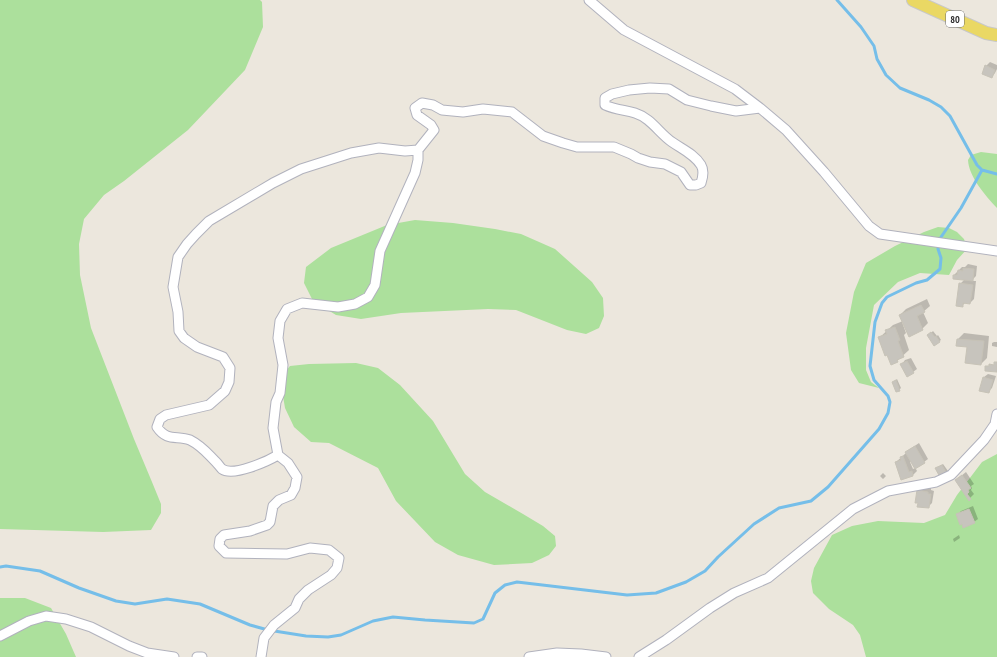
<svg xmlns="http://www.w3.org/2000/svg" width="997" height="657" font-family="'PT Sans Narrow',sans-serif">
<rect width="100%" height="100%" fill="#ece7dd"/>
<!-- green -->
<path fill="#ace09c" d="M0,0H260L262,2L263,27L245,70L188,130L124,181L104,195L84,219L79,244L80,275L91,328L134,439L152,482L161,504V513L151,530L103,532L0,529Z
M981,152L997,154V208C985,195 969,177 968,160L971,155Z
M415,220L453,223L495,229L521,234L555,249L592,282L603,298L604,316L599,328L586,334L567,330L516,310L488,309L401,313L361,319L336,315L313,301L304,283L306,267L331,248L387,225Z
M938,227L949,228L957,232L964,239L967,249L957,260L949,275L920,273L898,282L874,305L866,348V370L871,382L879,388L859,383L851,370L846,333L854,292L866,263L895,246L924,232Z
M356,363L378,368L400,385L433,421L465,474L485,492L523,514L543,526L555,536L556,546L549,555L532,563L494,565L458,555L435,542L396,501L378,468L329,443L311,442L294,427L285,408L282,390L283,374L290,366L309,364Z
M997,454V657H866L860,635L853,625L829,609L813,593L811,581L814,568L832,535L852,526L878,521L924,523L945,515L957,495L982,462Z
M0,598H25L51,608L66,634L76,657H0Z"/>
<!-- shadow -->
<path fill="#0003" fill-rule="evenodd" d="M990,62L997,65V69L995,73L992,77L986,66Z
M968,264L977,266L976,276L971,281H976L974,299L970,303L966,302L962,306L960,284L965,279L954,275L962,267H965Z
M927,299L930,306L923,312L928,323L922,329L903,322H902L906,333L904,335L909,350L897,361L879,338L893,325L903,321L900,315L906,309Z
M933,331L937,336L938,335L941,340L934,345L930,334Z
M964,333L989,336L987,358L981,364L968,346L958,339Z
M994,342H997V347L992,346V343Z
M911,358L917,369L913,372L902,364L905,360Z
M988,374L996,376L992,388L988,392L984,377Z
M897,379L901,388L899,390L893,382Z
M919,443L928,459L924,462L915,467L917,471L913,475L902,479L896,462L906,453L910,449ZM911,461L915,468L913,469L910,462Z
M943,464L948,471L946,473L938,467Z
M966,472L974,484L971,486L972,488L971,490L974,494L970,498L956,480Z
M883,473L886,476L883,479L880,476Z
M922,486L931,488V490L934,491L932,503L928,507L919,502L918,490Z
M973,506L978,519L974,522L957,515L961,511Z
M959,535L960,538L954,542L953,539Z"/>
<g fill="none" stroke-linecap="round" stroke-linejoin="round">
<!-- stream -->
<path stroke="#75bee9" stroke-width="3" d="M837,0L861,27L874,46L877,59L886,75L900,88L929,100L941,107L950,116L977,165L982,170L997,174
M0,567L6,566L40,571L79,588L116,601L135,604L167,599L200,604L250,625L268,630L306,636L328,637L341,635L373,621L393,617L425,620L474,623L483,619L495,593L505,585L517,582L627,595L656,593L686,582L705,571L718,557L754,524L779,508L811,501L828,487L879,429L888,413L890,402L888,396L874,380L870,366L875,322L882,303L887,297L916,283L927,280L940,269L941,258L938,249L939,240L961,208L982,170"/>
</g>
<!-- building -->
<path fill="#c7c4bd" stroke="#c7c3b7" d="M985,65L995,70L992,78L982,74Z
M963,268L974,269L973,281L953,279V275H957L958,270L963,271Z
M959,283L973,285L970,304L963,303V307L956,306Z
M921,305L925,312L917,316L923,330L909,337L899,315Z
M895,327L900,340L898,341L904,357L897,360L898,362L891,365L887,355L885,356L878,337L887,334L885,330Z
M931,332L935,337L936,336L940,342L934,346L927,335Z
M957,339L984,341L981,365L965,363L967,347L956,346Z
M907,361L914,373L907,377L900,364Z
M994,362H997V372L985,371V366H989V364L994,365Z
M983,377L993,380L989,393L979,391Z
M896,380L900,391L896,392L892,382Z
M915,446L925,463L915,469L905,452Z
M903,456L909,472L912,471L913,476L901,480L895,462L901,460L900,457Z
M942,465L947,474L940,477L935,468Z
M962,475L971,488L968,490L969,492L967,494L971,499L969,501L955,480Z
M917,490L928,492V494H931L929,508L917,507L918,503H915Z
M969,509L975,523L963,528L962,524L960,525L956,514Z"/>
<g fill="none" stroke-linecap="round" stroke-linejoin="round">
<!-- minor casing -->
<g stroke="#b1b2bd" stroke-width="11">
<path id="minor" d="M589,0L624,30L735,89L760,108L786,130L824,172L869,226L880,234L997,251
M278,455C268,461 233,477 222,469C220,467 218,464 216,462C207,453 202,446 190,440C177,435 167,442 157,427L160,419L166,415L209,405L225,391L229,382L230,368L223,357L197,347L184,338L179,331L178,312L173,287L178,257L187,244L196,234L209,221L273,183L301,169L351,153L379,148L405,151L418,150
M0,636L29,621L46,616L66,619L91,627L129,646L147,653L174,657
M197,657H202
M261,657L264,638L274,625L295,608L299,599L308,590L331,575L337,568L339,558L329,550L310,548L287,554L226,553L219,546L220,539L224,535L250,531L267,525L270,522L273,506L279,500L291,495L295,488L297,477L288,463L278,455L273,428L276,402L280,393L283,365L278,338L280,321L287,309L302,303L338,307L355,304L368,297L375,285L380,251L415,173L418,160V150L434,130L431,125L417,115L415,108L422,103L433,105L442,110L463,112L483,109L512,112L543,136L563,143L577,147H614L631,154L638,158L650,162L665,164L681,172L690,185H696L701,183C703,177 704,170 701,165C694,154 682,149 672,142C659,133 651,118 635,113C625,110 616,110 605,105V98L612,94L629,90L650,88L669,89L687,100L711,106L736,111L760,108
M529,657L557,653L581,654L606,657
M639,657L666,640L710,608L734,593L768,578L853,509L888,491L936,482L951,475L984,440L995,424L997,414"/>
</g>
<!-- major casing -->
<g stroke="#c8c8c8" stroke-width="14">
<path id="major" d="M913,0L986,33L997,35"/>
</g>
<!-- minor -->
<use href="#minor" stroke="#fff" stroke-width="9"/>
<!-- major -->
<use href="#major" stroke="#ead864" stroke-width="12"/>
</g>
<g text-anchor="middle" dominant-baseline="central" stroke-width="3.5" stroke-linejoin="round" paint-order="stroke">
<!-- shield labels -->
<rect fill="#fff" stroke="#6b6b6b" stroke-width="1" x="946" y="11" width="18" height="16" rx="3"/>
<g font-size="10" font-weight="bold" fill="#2b2b2b">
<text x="955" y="19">80</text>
</g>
</g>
</svg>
